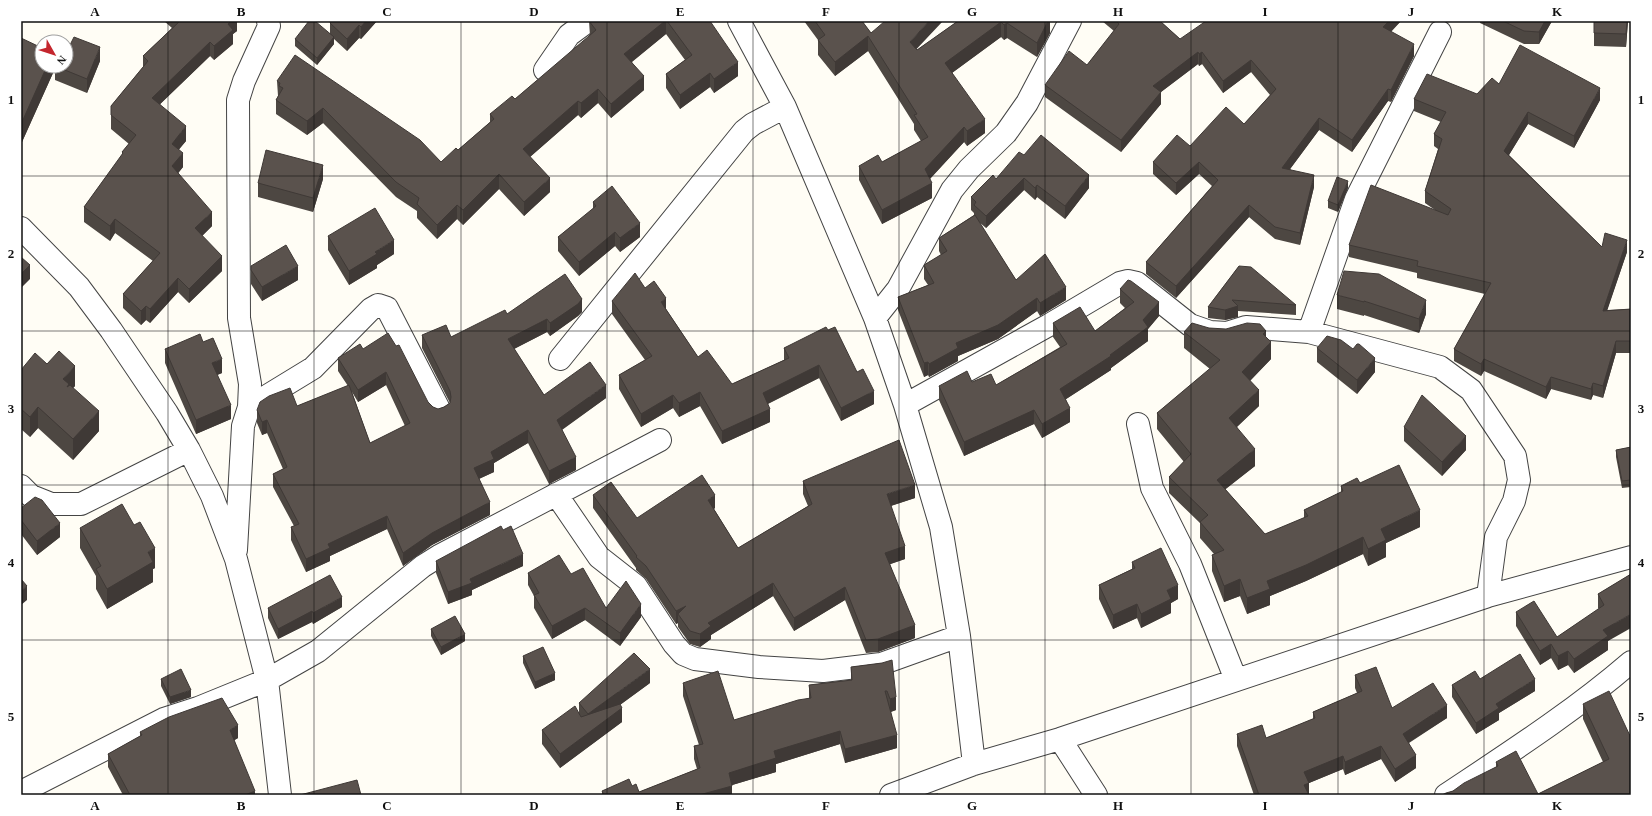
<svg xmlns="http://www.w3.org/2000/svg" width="1652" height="816" font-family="Georgia,serif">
<rect width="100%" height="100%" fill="#fffdf5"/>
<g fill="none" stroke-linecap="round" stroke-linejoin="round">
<!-- minor casing -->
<g stroke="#444" stroke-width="24">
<path id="minor" d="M739,21L785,107L875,318L905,405L941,527L959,636L974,764
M545,70L569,35L588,21
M21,228L79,287L111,330L167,413L189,450L212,496L236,559L267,680L280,795
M875,318L898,289L952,190L969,169L1006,133L1027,103L1070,21
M1309,332L1356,199L1440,32
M560,359L744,131L753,124L785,107
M905,405L1049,325L1120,283L1128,281L1137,283L1190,325L1210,332L1227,333L1246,327L1309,332L1440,367L1471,390L1515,456L1519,480L1514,501L1496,537L1488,596
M249,407L313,368L371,309L378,305L387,308L439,409
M1138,424L1152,488L1190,564L1236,680
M21,486L31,496L51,504H81L189,450
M556,494L599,557L636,586L674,644L683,654L695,659L759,667L823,671L881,664L959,636
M236,550L243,426L249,407L250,384L239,318L238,100L244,81L269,26L268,21
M1060,739L1096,795
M21,792L164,719L198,708L267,680L318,651L423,566L439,556L660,440
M891,795L974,764L1060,739L1488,596L1631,557
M1446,795C1509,753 1573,712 1631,662"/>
</g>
<!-- minor -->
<use href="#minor" stroke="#fff" stroke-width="22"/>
</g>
<!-- wall -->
<path fill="#4d4742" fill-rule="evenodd" d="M164,21H237V31L233,34V44L214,60L210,56L160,104L186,141L179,149L183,167L178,173L212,226L202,236L222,271L189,303L178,292L150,323L146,320L141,325L123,308V294L153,261L115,233L110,241L84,222V207L122,155V152L129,144L111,129V106L143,67V56L172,28Z
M331,21H377L361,39L359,38L347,51L334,39V44L317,65L295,46V39L330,33V23Z
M589,21H710L738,76L714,93L710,87L680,109L666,88V74L685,60L666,34L632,62L644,90L611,118L598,103L581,118L578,115L530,157L550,192L524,216L499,189L463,225L457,219L437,239L417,218V211L396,197L323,123L307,135L276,114V100L278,96L277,81L441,162L458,150L490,122V114L515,99L590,36Z
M804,21H862L871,33L917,50L958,21H1050V33L1037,57L1007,38L1004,40L1001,37L952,73L985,133L967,146L964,142L930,179L932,198L882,224L859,180V166L882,162L921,141L914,130V124L868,51L835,76L818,55V40Z
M1102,21H1160L1180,39L1401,21L1391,32L1414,56L1391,102L1388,101L1352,152L1319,130L1290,169L1314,187L1300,245L1275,239L1249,217L1176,298L1146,274V262L1212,186L1199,174L1176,195L1153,174V162L1244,124L1270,95L1251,72L1223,93L1202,64L1199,66L1198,64L1161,92V104L1121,152L1045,97V85L1087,65L1114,31Z
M1480,21H1552L1539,44H1524L1480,23Z
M1594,21H1628L1626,47L1594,46Z
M21,38L53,66V73L22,142H21Z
M69,47L100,61L87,93L55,80V66Z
M1499,84L1600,100L1574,148L1528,124L1509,155L1602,247L1627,252L1607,310L1631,309V353H1616L1603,398L1593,395L1591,400L1551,389L1546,399L1484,371L1481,376L1454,361V349L1485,294L1417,278V273L1349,257V245L1435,210L1425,203V191L1438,149L1434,146V134L1441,122L1414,111V99L1477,94Z
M1024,155L1089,188L1065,219L1037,197L1035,200L1024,190L986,228L979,222L1016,280L1066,300L1040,316L1037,311L998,339L958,356V361L929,377L928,375L924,377L898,310V297L928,285L924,279V265L941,255L939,251V238L974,215V213L971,210V197L996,179Z
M323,179L313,212L258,197V183Z
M1348,188L1338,212L1328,208V201Z
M593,202L640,237L620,252L615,246L579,276L558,251V237L593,209Z
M328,236L394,254L377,265V268L349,285L328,250Z
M251,266L298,280L262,301L251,284Z
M1239,266L1296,305V315L1238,311V317L1225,320L1208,318V307Z
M645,288L666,309L698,357L732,384L784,360V348L828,330L857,372L874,404L841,421L819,378L768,404L770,422L722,444L700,406L679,417L673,408L641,427L619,389V375L645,360L612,314V301Z
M1120,289L1159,316L1148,329V341L1111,368V370L1066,399L1070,422L1042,438L1034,424L964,456L939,400V386L972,382L996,385L1060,347L1053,337V323L1095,331L1125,308L1120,303Z
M1337,295L1426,314L1419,333L1364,315V316L1337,309Z
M582,312L578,316L550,336L547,332L514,349L544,395L606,398L562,430L576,470L549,484L528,443L494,463V472L479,479L490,515L432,545L403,566L387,529L330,556V561L306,572L291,540V527L294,526L273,487V474L283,469L267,433L262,435L257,423V410L297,406L348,386L338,371V358L363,349L428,402L433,407L438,409L444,407L450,403L422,348V335L451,337L507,314ZM386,385L405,426L370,443L352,392L358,402Z
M1209,328L1266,337L1271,359L1250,381L1259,406L1237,427L1255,466L1225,489L1265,534L1304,518V510L1341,492V486L1360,483L1420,527L1386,543V557L1368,566L1363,554L1306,581L1270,596V605L1247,614L1240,596L1224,602L1212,571V555L1214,554L1200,538V523L1169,493V477L1184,462L1157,429V413L1210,369L1184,348V332Z
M203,342L222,373L217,375L231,419L196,434L165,363V349Z
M1317,348L1375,372L1357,394L1317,362Z
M47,364L75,386L73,388L99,431L73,460L38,428L30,437L21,429V370Z
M1404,427L1466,450L1442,476L1404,441Z
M1631,447V487L1622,488L1616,457V450Z
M803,481L915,498L891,506L905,559L890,564L915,638L878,652L866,653L845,600L794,631L773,596L711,635V639L700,647L690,644L678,627V623L676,624L646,579L636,570V568L593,508V495L637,518L715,508L714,509L738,548L808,506L803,494Z
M21,508L60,537L37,555L21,534Z
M80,528L155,568L153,569V582L107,609L96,589V576L80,548Z
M436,561L523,566L472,590V595L448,604L436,573Z
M1132,562L1178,599L1171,603V613L1141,628L1137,618L1113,629L1099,599V585L1132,569Z
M528,573L571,574L606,608L641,617L620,646L585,620L552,639L534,608V596L528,585Z
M1631,574L1608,641V650L1574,673L1568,665L1558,670L1551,658L1540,665L1516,626V612L1557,637L1599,609L1598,608V594Z
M342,607L313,624L312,622L278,639L268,618V608Z
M431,629L465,641L441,655L431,636Z
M523,656L555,680L535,689L523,663Z
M882,663L896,710L891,712L897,748L845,763L840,744L776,764V772L732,785V795H602V791L632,786L639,792L697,769L694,759V746L699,745L683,696V683L734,720L809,698V685L851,680V667Z
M1355,675L1392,708L1447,718L1409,743L1416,768L1395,782L1381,759L1345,775L1343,769L1309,783V795H1254L1237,746V734L1266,738L1313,719V712L1357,693L1355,688Z
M161,679L191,697L170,704L161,686Z
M1480,679L1535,691L1499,713V720L1476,734L1452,697V685Z
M650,683L620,705L622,722L560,768L542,744V730L579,713V703Z
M1583,704L1631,795H1442L1453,791L1496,767V762L1538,794L1603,762L1583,719Z
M140,732L238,738L234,740L255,795H123L108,767V754L140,736Z"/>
<!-- shaded-wall -->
<path fill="#3f3936" d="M231,21H237V31L233,34V44L214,60V46L228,24Z
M366,21H377L361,39V27Z
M665,21H666V34L624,68V54Z
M929,21H943L910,56V42Z
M1048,21H1050V33L1037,57V43Z
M1389,21H1401L1383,39V27Z
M1545,21H1552L1539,44V32Z
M1627,21H1628L1626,47V34Z
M1001,22V37L945,78V63Z
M1007,23V38L1004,40V25Z
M359,25V38L347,51V39Z
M868,36V51L835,76V62Z
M334,37V44L317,65V58Z
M210,42V56L152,112V98Z
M1414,44V56L1391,102V90Z
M100,47V61L87,93V79Z
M1198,52V64L1153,98V86Z
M1202,52V64L1199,66V54Z
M1251,60V72L1223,93V81Z
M738,62V76L714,93V79Z
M47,66H53V73L22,142V122Z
M710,73V87L680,109V95Z
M644,76V90L611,118V104Z
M1600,88V100L1574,148V136Z
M598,89V103L581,118V103Z
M1388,89V101L1352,152V140Z
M1161,92V104L1121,152V140Z
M578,101V115L523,163V149Z
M323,108V123L307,135V121Z
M1528,112V124L1504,163V151Z
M1319,118V130L1282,180V168Z
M985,119V133L967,146V131Z
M186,126V141L172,158V144Z
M964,127V142L925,184V169Z
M183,153V167L172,181V166Z
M1199,162V174L1176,195V183Z
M323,165V179L313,212V198Z
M499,174V189L463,225V210Z
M1089,175V188L1065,219V206Z
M1314,175V187L1300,245V233Z
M550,178V192L524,216V202Z
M1024,178V190L986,228V216Z
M1348,181V188L1338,212V205Z
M932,183V198L882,224V210Z
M1037,185V197L1035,200V188Z
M457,205V219L437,239V225Z
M1249,205V217L1176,298V286Z
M212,212V226L195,243V228Z
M115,219V233L110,241V226Z
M640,223V237L620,252V238Z
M615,232V246L579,276V262Z
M394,240V254L377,265V268L349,285V271L375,252Z
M1627,240V252L1603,323V311Z
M222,256V271L189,303V289Z
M30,265V279L21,288V274Z
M298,266V280L262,301V287Z
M178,278V292L150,323V309Z
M1066,287V300L1040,316V303Z
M666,298V312L661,302Z
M1037,298V311L998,339L958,356V361L929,377V364L956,343Z
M582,299V312L578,316L550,336V323Z
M1426,300V314L1419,333V319Z
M1159,302V316L1148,329V341L1111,368V370L1060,403V389L1110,355Z
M146,306V320L141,325V311Z
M1238,306V317L1225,320V310Z
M547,319V332L508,352V339Z
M1266,331V347L1263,334Z
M1616,341V353L1603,398V386Z
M1271,342V359L1242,389V372Z
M1375,358V372L1357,394V380Z
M222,359V373L212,377V363Z
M1484,359V371L1481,376V364Z
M928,362V375L924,377V363Z
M819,365V378L763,406V393Z
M75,366V386L69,392L63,379Z
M386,372V385L358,402V390Z
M1551,377V389L1546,399V387Z
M1593,383V395L1591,400V389Z
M606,385V398L557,433V420Z
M1259,390V406L1229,434V418Z
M874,391V404L841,421V408Z
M700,392V406L679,417V403Z
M673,395V408L641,427V414Z
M231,405V419L196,434V420Z
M38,407V428L30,437V417Z
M1070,408V422L1042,438V424Z
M770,409V422L722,444V431Z
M1034,410V424L964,456V442Z
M99,411V431L73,460V439Z
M267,420V433L262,435V422Z
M528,430V443L494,463V472L474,481V468L491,452Z
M1466,436V450L1442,476V462Z
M1255,449V466L1217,496V480Z
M576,457V470L549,484V471Z
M915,485V498L887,507V494Z
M715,495V508L708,513V500Z
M490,502V515L432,545L403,566V553L432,533Z
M1420,510V527L1386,543V557L1368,566V549L1381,529Z
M387,516V529L330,556V561L306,572V559L328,544Z
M60,523V537L37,555V541Z
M1363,537V554L1306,581L1270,596V605L1247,614V598L1267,581Z
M905,546V559L885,566V553Z
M155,548V568L153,569V582L107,609V589L148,552Z
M523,554V566L472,590V595L448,604V592L470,579Z
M1240,579V596L1224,602V586Z
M773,583V596L711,635V639L700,647V634L708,623Z
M1178,585V599L1171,603V613L1141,628V614L1167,590Z
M27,586V600L21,605V591Z
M845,587V600L794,631V618Z
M342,597V607L313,624V613Z
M641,604V617L620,646V633Z
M1137,604V618L1113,629V615Z
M686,606L678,614V623L676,624V611Z
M585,608V620L552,639V626Z
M312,611V622L278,639V629Z
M1631,614V628L1608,641V650L1574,673V659L1603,630Z
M915,625V638L878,652V639Z
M465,634V641L441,655V647Z
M1551,644V658L1540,665V651Z
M1568,651V665L1558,670V656Z
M650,669V683L588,728V714Z
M555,673V680L535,689V682Z
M1535,679V691L1499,713V720L1476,734V723L1496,704Z
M191,690V697L170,704V697Z
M896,697V710L890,712V699Z
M1447,705V718L1403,746V734Z
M622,708V722L560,768V754Z
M238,725V738L230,743V730Z
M840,731V744L776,764V772L729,786V773L774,751Z
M897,735V748L845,763V749Z
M1381,746V759L1345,775V762Z
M1416,755V768L1395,782V769Z
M1343,756V769L1309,783V795H1304V772Z
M732,786V795H699Z
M255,791V795H245Z"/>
<!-- building -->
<path fill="#5a524d" stroke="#3f3936" d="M180,21H231L228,24L233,30L214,46L210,42L152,98L186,126L172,144L183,153L172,166L212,212L195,228L222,256L189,289L178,278L150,309L146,306L141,311L123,294L160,253L115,219L110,226L84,207L123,153L122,152L136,135L111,115V106L148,61L143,56Z
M309,21H315L334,37L317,58L295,39Z
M331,21H366L361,27L359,25L347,39L330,23Z
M589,21H665L624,54L644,76L611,104L598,89L581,103L578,101L523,149L550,178L524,202L499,174L463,210L457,205L437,225L417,204L419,198L396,182L323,108L307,121L276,100L283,88L279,86L280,83L277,81L295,55L420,140L441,162L456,148L458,150L494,119L490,114L512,96L515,99L596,30Z
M667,21H710L738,62L714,79L710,73L680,95L666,74L692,55Z
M815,21H862L871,33L885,21H929L910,42L917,50L958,21H1048L1037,43L1007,23L1004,25L1001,22L945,63L985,119L967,131L964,127L925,169L932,183L882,210L859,166L878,155L882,162L928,137L914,115L917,114L868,36L835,62L818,40L825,35Z
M1116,21H1160L1180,39L1206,21H1389L1383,27L1414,44L1391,90L1388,89L1352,140L1319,118L1282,168L1314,175L1300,233L1275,227L1249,205L1176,286L1146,262L1218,180L1199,162L1176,183L1153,162L1177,135L1190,146L1226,107L1244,124L1276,89L1251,60L1223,81L1202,52L1199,54L1198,52L1153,86L1161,92L1121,140L1045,85L1069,51L1087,65L1119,24Z
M1503,21H1545L1539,32L1524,31Z
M1594,21H1627L1626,34L1594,33Z
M74,37L100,47L87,79L55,66H66V46L69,47Z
M21,38L42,48V66H47L22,122H21Z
M1520,45L1600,88L1574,136L1528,112L1504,151L1602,247L1605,233L1627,240L1603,311L1631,309V341H1616L1603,386L1593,383L1591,389L1551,377L1546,387L1484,359L1481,364L1454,349L1491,283L1417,266L1418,261L1349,245L1371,185L1448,215L1451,209L1425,191L1442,139L1434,134L1446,112L1414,99L1427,74L1477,94L1492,78L1499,84Z
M1041,135L1089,175L1065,206L1037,185L1035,188L1024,178L986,216L974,205L976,202L971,197L993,175L996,179L1019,152L1024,155Z
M266,150L323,165L313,198L258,183Z
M1337,177L1348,181L1338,205L1328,201Z
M612,186L640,223L620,238L615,232L579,262L558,237L596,206L593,202Z
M375,208L394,240L375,252L377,254L349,271L328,236Z
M975,215L1016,280L1045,254L1066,287L1040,303L1037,298L998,325L956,343L958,348L929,364L928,362L924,363L898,297L934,283L924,265L947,251L939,238Z
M286,245L298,266L262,287L251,270V266Z
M21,257L30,265L21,274Z
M1239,266L1251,267L1296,305L1232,300L1238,306L1225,310L1208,307Z
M1344,271L1379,274L1426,300L1419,319L1364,301V302L1337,295Z
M635,273L645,288L654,281L666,298L661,302L698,357L707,350L732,384L789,358L784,348L826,327L828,330L835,327L857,372L863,369L874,391L841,408L819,365L763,393L770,409L722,431L700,392L679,403L673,395L641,414L619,375L652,356L612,301Z
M565,274L582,299L578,304L550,323L547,319L508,339L544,395L590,362L606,385L557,420L576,457L549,471L528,430L491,452L494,459L474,468L490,502L432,533L403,553L387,516L328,544L330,548L306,559L291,527L299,524L273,474L287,467L267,420L262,422L257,410L260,402L269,396L290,388L297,406L349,385L370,443L410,423L386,372L358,390L338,358L360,344L363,349L388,333L396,346L399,345L428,402L433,407L438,409L444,407L450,403L451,397L450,391L422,335L446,325L451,337L505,310L507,314Z
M1128,280L1131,281L1159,302L1143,320L1148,327L1110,355L1111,356L1060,389L1070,408L1042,424L1034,410L964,442L939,386L967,371L972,382L991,374L996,385L1067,344L1053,323L1080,307L1095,331L1134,302L1120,289Z
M1192,323L1209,328L1226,329L1247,323L1260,324L1266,331L1263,334L1271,342L1242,372L1259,390L1229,418L1255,449L1217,480L1265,534L1308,516L1304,510L1343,491L1341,486L1357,478L1360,483L1399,465L1420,510L1381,529L1386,540L1368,549L1363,537L1306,565L1267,581L1270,589L1247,598L1240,579L1224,586L1212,555L1224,550L1200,522L1208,515L1169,477L1191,454L1157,413L1220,360L1184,332Z
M200,334L203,342L213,338L222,359L212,363L231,405L196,420L165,349Z
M1327,336L1341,340L1353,349L1357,344H1359L1375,358L1357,380L1317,348Z
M59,351L75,366L63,379L69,384L67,387L70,385L99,411L73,439L38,407L30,417L21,409V370L35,353L47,364Z
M1422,395L1466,436L1442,462L1404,427Z
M899,440L915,485L887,494L905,546L885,553L915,625L878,639L866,640L845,587L794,618L773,583L708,623L711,626L700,634L690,631L678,614L686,606L676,611L646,566L636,557L637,556L593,495L611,482L637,518L702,475L715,495L708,500L738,548L812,504L803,481Z
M1631,447V480L1622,481L1616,450Z
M35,497L42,500L60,523L37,541L21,520V508Z
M122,504L134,525L140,522L155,548L148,552L153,562L107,589L96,569L101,566L80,528Z
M501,526L503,530L511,526L523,554L470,579L472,583L448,592L436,561Z
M1161,548L1178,585L1167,590L1171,599L1141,614L1137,604L1113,615L1099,585L1135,568L1132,562Z
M559,555L571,574L583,568L606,608L626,581L641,604L620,633L585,608L552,626L534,595L539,593L528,573Z
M1631,574V614L1603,630L1608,636L1574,659L1568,651L1558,656L1551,644L1540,651L1516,612L1534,601L1557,637L1604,605L1598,594Z
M330,575L342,597L313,613L312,611L278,629L268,608Z
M21,579L27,586L21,591Z
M455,616L465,634L441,647L431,629Z
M543,647L555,673L535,682L523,656Z
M634,653L650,669L588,714L579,703Z
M1520,654L1535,679L1496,704L1499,708L1476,723L1452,685L1475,671L1480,679Z
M892,660L896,697L890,699L887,691H885L897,735L845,749L840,731L774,751L776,758L729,773L732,786L699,795H604L602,791L629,779L632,786L636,784L639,792L700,768L694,746L703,744L683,683L718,671L734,720L798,700L811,698L809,685L852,680L851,667L882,663Z
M1376,667L1392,708L1433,683L1447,705L1403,734L1416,755L1395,769L1381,746L1345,762L1343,756L1304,772L1309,783L1304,785L1309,795H1259L1237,734L1262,725L1266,738L1315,718L1313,712L1362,691L1355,675Z
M181,669L191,690L170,697L161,679Z
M1609,691L1631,738V795H1442L1446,793L1453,791L1464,783L1498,766L1496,762L1516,751L1538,794L1609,759L1583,704Z
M222,698L238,725L230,730L255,791L245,795H130L108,754L142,735L140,732L169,717Z
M620,704L622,708L560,754L542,730L575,706L581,717Z
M357,780L361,795H300Z
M938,794V795H931Z"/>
<!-- grid -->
<path fill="none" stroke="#111" stroke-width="1" stroke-opacity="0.55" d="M168,21V795M314,21V795M461,21V795M607,21V795M753,21V795M899,21V795M1045,21V795M1191,21V795M1338,21V795M1484,21V795M21,176H1631M21,331H1631M21,485H1631M21,640H1631"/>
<!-- border -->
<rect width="1652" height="816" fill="none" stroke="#ffffff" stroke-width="44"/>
<!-- north arrow -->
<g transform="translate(54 54) rotate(129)"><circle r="19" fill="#ffffff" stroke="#a0a0a0"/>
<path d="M0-3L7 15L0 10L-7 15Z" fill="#c4262e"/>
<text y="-6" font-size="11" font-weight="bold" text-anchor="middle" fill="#111111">N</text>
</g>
<rect x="22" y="22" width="1608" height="772" fill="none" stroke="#111" stroke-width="1.5"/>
<g font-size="13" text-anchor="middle" font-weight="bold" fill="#111">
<text x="95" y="16">A</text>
<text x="241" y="16">B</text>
<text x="387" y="16">C</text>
<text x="534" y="16">D</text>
<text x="680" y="16">E</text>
<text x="826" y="16">F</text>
<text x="972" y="16">G</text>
<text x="1118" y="16">H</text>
<text x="1265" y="16">I</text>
<text x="1411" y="16">J</text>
<text x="1557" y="16">K</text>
<text x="11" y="104">1</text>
<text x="1641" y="104">1</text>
<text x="11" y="258">2</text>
<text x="1641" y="258">2</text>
<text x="11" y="413">3</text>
<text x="1641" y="413">3</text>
<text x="11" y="567">4</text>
<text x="1641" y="567">4</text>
<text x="11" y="721">5</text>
<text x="1641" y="721">5</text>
<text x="95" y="810">A</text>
<text x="241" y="810">B</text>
<text x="387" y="810">C</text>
<text x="534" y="810">D</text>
<text x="680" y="810">E</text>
<text x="826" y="810">F</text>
<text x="972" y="810">G</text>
<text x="1118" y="810">H</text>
<text x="1265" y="810">I</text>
<text x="1411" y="810">J</text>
<text x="1557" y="810">K</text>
</g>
</svg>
